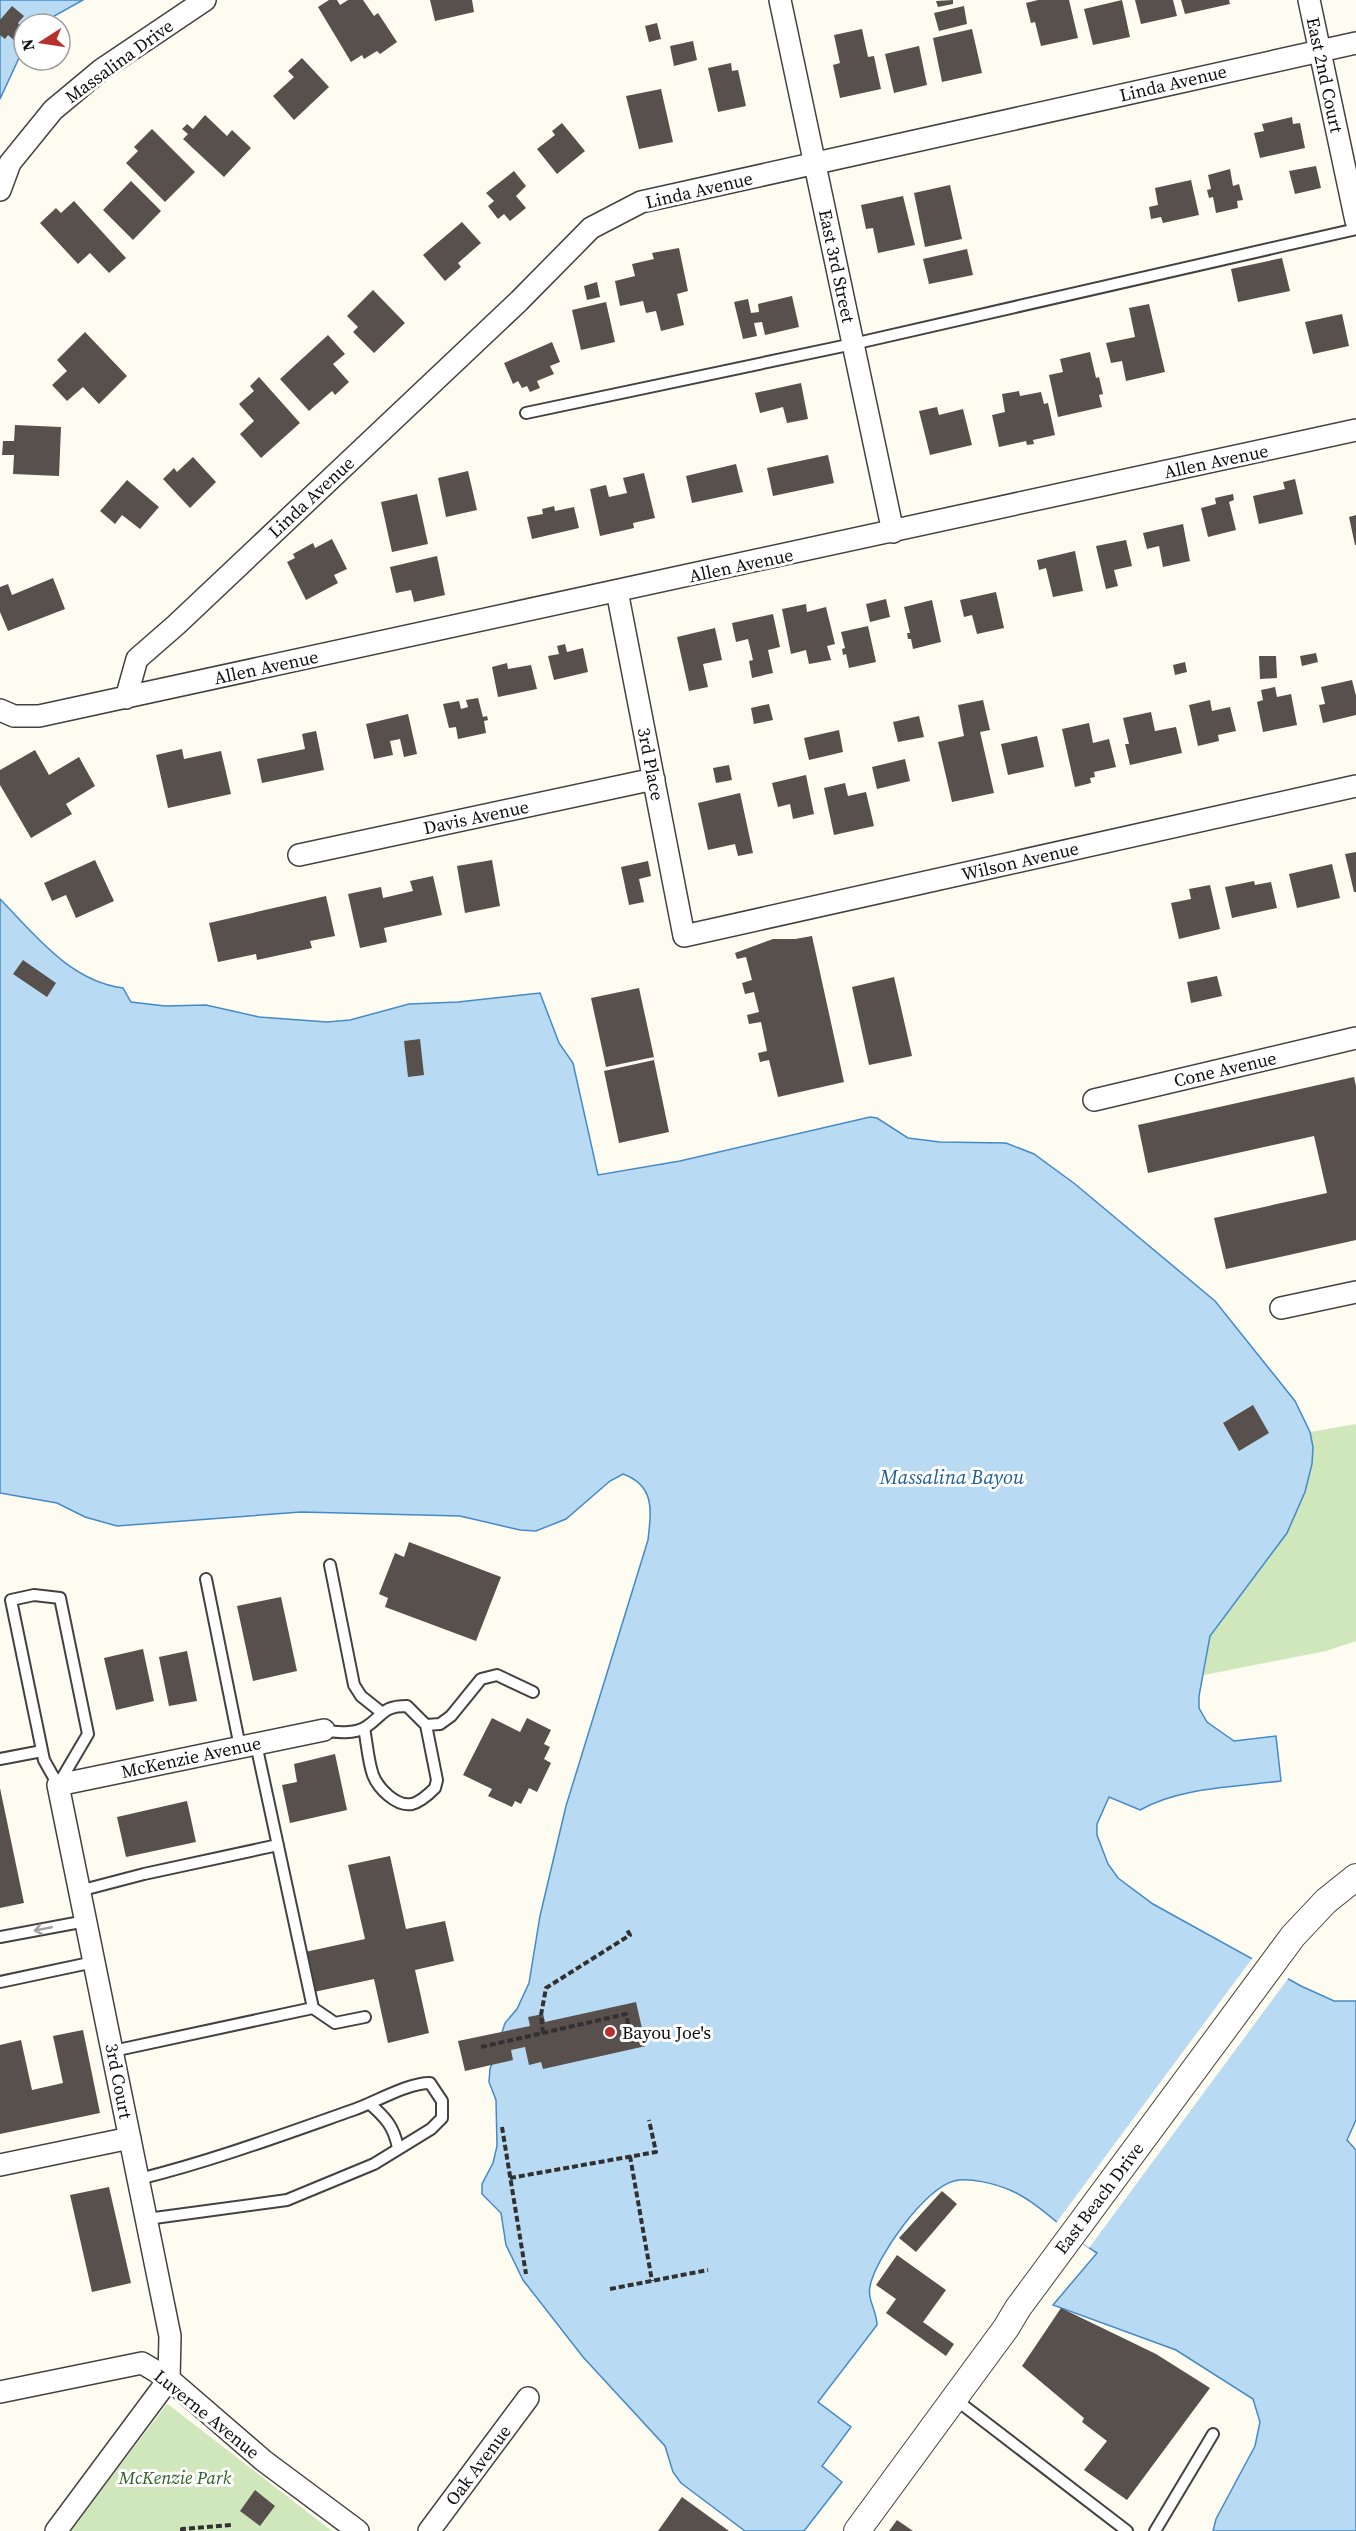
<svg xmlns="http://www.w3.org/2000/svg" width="1356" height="2531" font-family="'Source Serif 4',serif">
<rect width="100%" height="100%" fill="#fefcf1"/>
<!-- green -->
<path fill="#d0e7bc" d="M1356,1424V1641L1326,1651L1204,1675L1210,1636L1287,1533L1313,1447L1310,1432Z
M167,2404L169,2405L332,2531H70Z"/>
<!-- water -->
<path fill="#b9daf3" stroke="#448ac5" stroke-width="1.5" d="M0,0H83L40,24H24V47L0,99Z
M0,899C35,935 70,981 123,988L131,1002L165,1006L206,1005L259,1017L327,1022L350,1020L409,1004L458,1002L540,993L559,1043L573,1063L598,1175L680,1161L870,1117L877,1118L908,1138L940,1142L1006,1143L1034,1154L1075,1184L1215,1301L1295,1401L1310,1432L1313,1447L1312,1464L1305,1492L1287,1533L1210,1636L1199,1696V1708L1207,1722L1234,1741L1276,1736L1281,1781C1236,1787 1180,1787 1140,1810L1109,1797L1097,1824V1835L1108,1864L1118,1878L1153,1904L1301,1986L1334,2001H1356V2120L1347,2140L1356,2150V2531H1213L1216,2519L1255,2446L1260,2422L1253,2399L1176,2350L1053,2305L1097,2253C1069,2236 1041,2204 1012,2191C997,2184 969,2177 954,2181C925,2188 876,2257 870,2286C867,2300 877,2311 877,2325L818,2402L851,2427L822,2466L842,2482L804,2531H745L681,2483L673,2472L665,2446L583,2357L523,2280L506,2245L501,2213L482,2194V2184L493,2163L497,2146L496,2100L489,2082L490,2069L505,2023L517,2009L529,1983L540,1916L566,1806L648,1540C651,1512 656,1486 623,1474L610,1481L566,1519L536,1531L520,1530L460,1516L301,1512L117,1526L85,1517L57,1503L0,1493Z"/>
<!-- pier -->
<path fill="#fefcf1" d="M1254,1956L1290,1976L1089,2248L1056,2223Z"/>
<!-- building -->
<path fill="#57504c" d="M329,0H337L340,5L348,0H363L374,16L378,13L397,42L380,54L377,51L364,59L362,55L351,62L318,7Z
M430,0H472L474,12L435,21Z
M953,0V4L938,7L936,1Z
M1038,0H1069L1078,38L1041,46L1035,22L1031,23L1026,3Z
M1122,0L1130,37L1093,45L1084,9Z
M1135,0H1173L1177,16L1141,24Z
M1181,0H1229L1230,4L1185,14Z
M12,6L24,16L18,23L24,31L15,41L8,35L5,39L0,35V20Z
M964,6L967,24L939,31L934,13Z
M657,23L661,39L649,42L645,26Z
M862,29L868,57L874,56L881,89L840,98L833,65L840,63L834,35Z
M972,29L982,73L942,82L933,38Z
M693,41L697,60L674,66L670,46Z
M919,46L927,85L894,93L885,54Z
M302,58L329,87L294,120L273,96L294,77L288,71Z
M731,63L732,71L738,70L746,106L718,112L708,68Z
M661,89L673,142L639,149L626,96Z
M205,115L227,136L232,130L251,148L224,177L183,139L188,134L182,129L187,124L193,129Z
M1292,117L1293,124L1300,123L1305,148L1260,158L1254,133L1264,131L1262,124Z
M562,123L585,151L557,174L537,149L555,135L552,131Z
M152,129L195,172L165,202L126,163L138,151L134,147Z
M1316,166L1321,188L1295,194L1289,171Z
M1230,169L1233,186L1239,184L1243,200L1237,201L1238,208L1216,213L1213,197L1209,198L1207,190L1211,189L1208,175Z
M514,171L526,186L516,196L526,208L510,221L504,214L498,219L488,206L494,201L486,193Z
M1191,180L1199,215L1163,223L1161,217L1151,219L1149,207L1158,205L1155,188Z
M131,181L161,211L133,240L103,210Z
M950,185L962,239L925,247L914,193Z
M903,196L915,245L878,253L873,228L866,229L861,205Z
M74,201L126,258L109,273L90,253L78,264L40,223L56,208L61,213Z
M462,222L481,243L458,263L461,267L445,281L423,255Z
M679,248L688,291L677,294L684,325L661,331L656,311L646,313L643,301L620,306L615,281L635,276L632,264L654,259L652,253Z
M967,249L973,275L929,284L923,259Z
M1282,258L1290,291L1238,302L1231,269Z
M597,282L600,297L587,300L584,286Z
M373,290L405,323L374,353L353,332L358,327L347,316Z
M792,296L799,327L765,335L762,322L754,323L757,336L743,339L734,302L748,299L751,313L759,312L758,304Z
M606,302L615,342L581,350L572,310Z
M1149,304L1165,372L1126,381L1122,361L1111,363L1106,343L1135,337L1129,308Z
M1342,314L1349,346L1313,354L1305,322Z
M85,332L127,376L99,404L83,387L67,401L52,385L67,371L57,360Z
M328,335L345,354L333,364L349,382L335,395L332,391L309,411L280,379Z
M552,342L560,362L550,366L554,374L537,381L540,388L530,392L527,386L522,388L518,381L513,384L504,363Z
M1090,352L1096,378L1099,377L1103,394L1099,395L1102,407L1058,417L1049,375L1063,372L1060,359Z
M259,377L300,423L261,458L240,434L254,421L239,404L254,391L250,386Z
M801,383L808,419L787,423L783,407L760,413L755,393Z
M1019,391L1020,396L1041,392L1044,404L1048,403L1055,435L1033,440L1034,444L1027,445L1026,441L999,447L992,415L1005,412L1002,394Z
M937,407L939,415L963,409L972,445L930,455L919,411Z
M15,425L61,427L59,476L13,474L14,455H2L3,441H14Z
M828,455L834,483L773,496L767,468Z
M193,457L216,482L190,508L163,479L174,468L177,472Z
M736,464L743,492L692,503L686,476Z
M468,471L477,510L446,517L438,478Z
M644,473L655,518L633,523L634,528L600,536L590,489L606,485L609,497L627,493L623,478Z
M1295,479L1303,514L1259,524L1253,496L1285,489L1283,482Z
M127,480L159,507L140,529L122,515L115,524L100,511Z
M417,494L428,544L392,552L381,502Z
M1233,494L1234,500L1229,502L1236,530L1208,537L1201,508L1216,504L1215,498Z
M554,506L555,511L574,507L579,528L532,539L527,517L543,514L542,509Z
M1356,515V545H1355L1349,517Z
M1183,524L1190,561L1163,567L1159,546L1147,549L1143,533Z
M332,539L347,569L334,575L338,583L306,600L287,562L295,558L293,554L313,543L315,548Z
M1126,540L1132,566L1114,570L1118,586L1106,589L1096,546Z
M1075,551L1083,591L1053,597L1046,568L1039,570L1037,560Z
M437,556L445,595L414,602L411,590L396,593L390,567Z
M53,578L65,609L8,631L0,612V587L8,584L12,595Z
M996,592L1004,628L977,634L972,615L964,617L960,600Z
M886,599L890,617L870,622L866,604Z
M932,600L941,642L913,649L911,639H908L907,633H910L904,607Z
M806,604L807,612L826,607L835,644L827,646L831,660L809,664L806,650L791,654L782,609Z
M773,614L780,647L768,650L773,673L752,678L749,661L753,660L748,639L736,642L732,623Z
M868,626L876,662L849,668L846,654L843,655L842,649L845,648L841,632Z
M715,628L722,660L703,664L708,687L689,691L677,637Z
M565,644L567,652L583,648L588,672L554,680L548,656L559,654L557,646Z
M1316,653L1318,662L1302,666L1300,656Z
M1259,656H1276L1277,678L1260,679Z
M1185,662L1187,672L1175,675L1173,665Z
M507,663L508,669L531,665L537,689L498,697L492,667Z
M1352,680L1356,696V715L1323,723L1319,705L1325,704L1321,687Z
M1275,687L1277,697L1291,694L1297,725L1263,732L1257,702L1263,700L1261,690Z
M478,698L483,717L487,716L488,720L484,721L486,733L458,739L456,727L449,728L443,704L459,701L461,709L468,707L466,700Z
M983,700L990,730L980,732L994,793L952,802L938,742L964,736L958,705Z
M1210,700L1212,711L1230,707L1236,731L1218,735L1219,741L1198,746L1189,705Z
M769,704L773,720L754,724L751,708Z
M1151,712L1155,731L1176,727L1182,753L1130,765L1125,744H1129L1123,718Z
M408,714L417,754L404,757L400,739L390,741L393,755L374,759L366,724Z
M919,716L924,737L898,742L893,722Z
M1089,723L1093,743L1109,739L1116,767L1094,772L1095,777L1090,778L1091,783L1075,787L1062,729Z
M839,730L843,752L809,760L804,738Z
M316,731L324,770L262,783L257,759L305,749L302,734Z
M1037,736L1044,767L1008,775L1001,744Z
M182,749L184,759L221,751L231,794L168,808L156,755Z
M35,750L49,775L79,757L95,786L66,804L72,814L31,838L0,785V770Z
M905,759L910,781L877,789L872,767Z
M729,765L732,780L716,783L713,768Z
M806,775L814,814L793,819L790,804L778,807L772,783Z
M845,783L848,796L866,792L874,826L834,835L824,788Z
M740,793L753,853L738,856L735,844L708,850L698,803Z
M1356,852V892H1354L1345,854Z
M95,860L114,901L76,918L66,895L52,901L44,883Z
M492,860L500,906L465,913L457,866Z
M648,861L651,876L639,879L644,902L629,905L621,867Z
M1332,864L1340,898L1297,908L1289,874Z
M433,876L442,915L384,928L387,942L360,948L348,894L381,887L383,898L413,891L410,881Z
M1254,881L1255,885L1271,882L1277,908L1232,918L1225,887Z
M1210,885L1220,929L1179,939L1171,903L1191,899L1189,889Z
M326,896L335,936L310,941L312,948L257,960L256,954L218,962L209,923Z
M812,936L844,1082L778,1097L769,1060L760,1062L758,1053L767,1051L761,1022L749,1024L747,1015L759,1012L754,992L745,994L742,983L752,980L746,957L737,959L735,953L773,939H795Z
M23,960L56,983L47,997L13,974Z
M1217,976L1222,996L1191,1003L1187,982Z
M894,977L912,1056L869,1065L852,987Z
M639,988L654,1057L606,1067L591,998Z
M420,1039L424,1075L408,1077L404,1041Z
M654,1060L669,1132L619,1143L604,1071Z
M1354,1077L1356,1086V1240L1226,1269L1214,1218L1327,1193L1314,1136L1148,1173L1138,1125Z
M1253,1405L1269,1433L1239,1451L1223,1423Z
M409,1542L501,1577L476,1641L385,1607L388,1598L379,1594L395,1553L404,1557Z
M281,1597L297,1671L253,1681L237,1606Z
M143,1649L154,1701L116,1710L104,1658Z
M187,1651L197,1701L169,1706L159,1657Z
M492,1718L520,1732L527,1718L551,1730L544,1744L550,1747L544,1759L551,1763L537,1792L529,1788L521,1804L515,1801L512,1807L488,1796L492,1789L463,1775Z
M335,1754L347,1810L290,1823L282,1785L297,1782L294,1764Z
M0,1788L24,1903L0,1908Z
M187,1801L196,1842L126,1857L117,1817Z
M390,1856L406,1929L445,1921L454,1961L415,1970L429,2033L388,2043L374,1979L314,1992L305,1952L365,1939L348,1865Z
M636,2002L646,2046L543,2069L541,2062L529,2065L525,2047L511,2050L513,2060L465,2071L458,2041L530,2026L528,2017L543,2014L545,2022Z
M83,2030L100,2113L0,2134V2045L21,2040L32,2090L63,2083L53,2036Z
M109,2187L131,2283L92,2292L70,2195Z
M942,2191L957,2204L916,2252L899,2238Z
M897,2255L946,2290L923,2322L954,2344L946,2356L886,2313L896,2299L876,2285Z
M1061,2308L1156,2354L1210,2388L1127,2500L1084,2470L1107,2441L1082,2422L1084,2418L1022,2366Z
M255,2490L275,2506L260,2526L240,2511Z
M682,2497L729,2531H658Z
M897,2520L913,2531H889Z"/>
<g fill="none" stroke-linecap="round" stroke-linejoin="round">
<!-- service casing -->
<g stroke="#424242" stroke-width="14">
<path id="service" d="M526,413L853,344L1356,229
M330,1565L354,1685L361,1696L381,1712
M206,1579L240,1747
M34,1595L60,1598L88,1734L58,1785L44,1760L11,1600Z
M364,1728C367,1743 368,1761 373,1775C378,1788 396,1807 412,1804C420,1802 429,1794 435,1788L437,1780L426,1725
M324,1730C336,1733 355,1734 366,1727C384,1715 382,1706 407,1706L426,1725L440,1724L451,1716L481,1679L497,1675L533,1692
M256,1744L313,2008
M0,1759L42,1751
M79,1891L144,1874L278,1845
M0,1937L86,1921
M0,1982L94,1962
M113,2051L313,2008L335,2023L365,2017
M370,2104C386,2118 394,2127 398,2148
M139,2179C212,2161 282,2135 353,2110C376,2102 407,2083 430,2083L442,2101V2118L431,2129L374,2164L287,2200L147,2219
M955,2399L1127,2531
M1155,2531L1213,2434"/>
</g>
<!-- minor casing -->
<g stroke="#424242" stroke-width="24">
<path id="minor" d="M780,0L893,532
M1309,0L1356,221
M0,190L10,163L53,110L101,70L205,0
M617,591L684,936L1356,786
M126,698L137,659L176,625L519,301L591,228L641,202L1356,43
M0,710L14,716H39L1356,430
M299,855L654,779
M1094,1100L1356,1038
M1281,1308L1356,1292
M0,2165L130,2138
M169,2379L170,2336L58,1785L324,1730
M0,2392L142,2363L169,2379L264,2461L358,2531
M56,2531L169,2379
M429,2531L528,2398"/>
</g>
<!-- tertiary casing -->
<g stroke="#424242" stroke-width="28">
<path id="tertiary" d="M857,2531L1006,2328L1018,2308L1293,1936L1326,1901L1356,1877"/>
</g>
<!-- path -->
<path stroke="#313131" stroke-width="4" stroke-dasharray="6 3" stroke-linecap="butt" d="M543,2033L541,2015L546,1988L630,1935L626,1928
M481,2047L626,2014L632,2042
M502,2127L526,2274
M630,2156L652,2281
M510,2178L656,2152L649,2120
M610,2289L708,2270
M182,2531V2529L231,2525"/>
<!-- service -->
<use href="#service" stroke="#fff" stroke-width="10"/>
<!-- minor -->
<use href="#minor" stroke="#fff" stroke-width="21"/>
<!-- tertiary -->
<use href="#tertiary" stroke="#fff" stroke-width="26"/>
</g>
<!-- one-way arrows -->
<defs><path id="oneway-shaft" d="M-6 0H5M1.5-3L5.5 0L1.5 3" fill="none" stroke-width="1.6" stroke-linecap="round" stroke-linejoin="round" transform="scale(1.5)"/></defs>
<use stroke="#9f9f9f" href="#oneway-shaft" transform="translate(43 1929) rotate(169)"/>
<!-- markers -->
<circle fill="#b7302e" stroke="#fff" stroke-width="2" cx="610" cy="2032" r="6"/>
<g text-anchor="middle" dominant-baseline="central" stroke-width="6" stroke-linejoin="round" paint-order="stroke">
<!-- street labels -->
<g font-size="18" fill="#0f0f0f" stroke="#fff">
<text transform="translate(119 61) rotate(-36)">Massalina Drive</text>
<text transform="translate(1325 75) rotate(78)">East 2nd Court</text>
<text transform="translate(1173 83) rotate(-13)">Linda Avenue</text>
<text transform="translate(699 190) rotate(-13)">Linda Avenue</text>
<text transform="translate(837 266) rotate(78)">East 3rd Street</text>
<text transform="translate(1216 461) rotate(-12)">Allen Avenue</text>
<text transform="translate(311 497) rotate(-43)">Linda Avenue</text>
<text transform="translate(741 565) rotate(-12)">Allen Avenue</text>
<text transform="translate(266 667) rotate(-12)">Allen Avenue</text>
<text transform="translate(651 764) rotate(79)">3rd Place</text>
<text transform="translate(476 817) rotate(-12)">Davis Avenue</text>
<text transform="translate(1020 861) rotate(-13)">Wilson Avenue</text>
<text transform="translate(1225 1069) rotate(-13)">Cone Avenue</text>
<text transform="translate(191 1757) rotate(-12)">McKenzie Avenue</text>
<text transform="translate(119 2081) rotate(79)">3rd Court</text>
<text transform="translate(1099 2198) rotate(-53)">East Beach Drive</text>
<text transform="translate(207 2414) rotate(39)">Luverne Avenue</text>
<text transform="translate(478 2465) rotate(-53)">Oak Avenue</text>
</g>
<!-- poi labels -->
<g font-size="18" fill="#0f0f0f" stroke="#fff" text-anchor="start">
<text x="622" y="2032">Bayou Joe's</text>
</g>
<!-- park labels -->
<g font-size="18" font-style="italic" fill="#2c6322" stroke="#fff">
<text x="175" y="2477">McKenzie Park</text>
</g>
<!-- water labels -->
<g font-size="20" font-style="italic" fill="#1f5d9a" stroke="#fff">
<text x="952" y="1477">Massalina Bayou</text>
</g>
</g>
<!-- north arrow -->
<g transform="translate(42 42) rotate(258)"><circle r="28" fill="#ffffff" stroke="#9f9f9f" stroke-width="1.5"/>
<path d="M0-4.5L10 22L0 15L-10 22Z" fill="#b7302e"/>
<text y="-9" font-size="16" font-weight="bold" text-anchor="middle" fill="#0f0f0f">N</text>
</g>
</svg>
